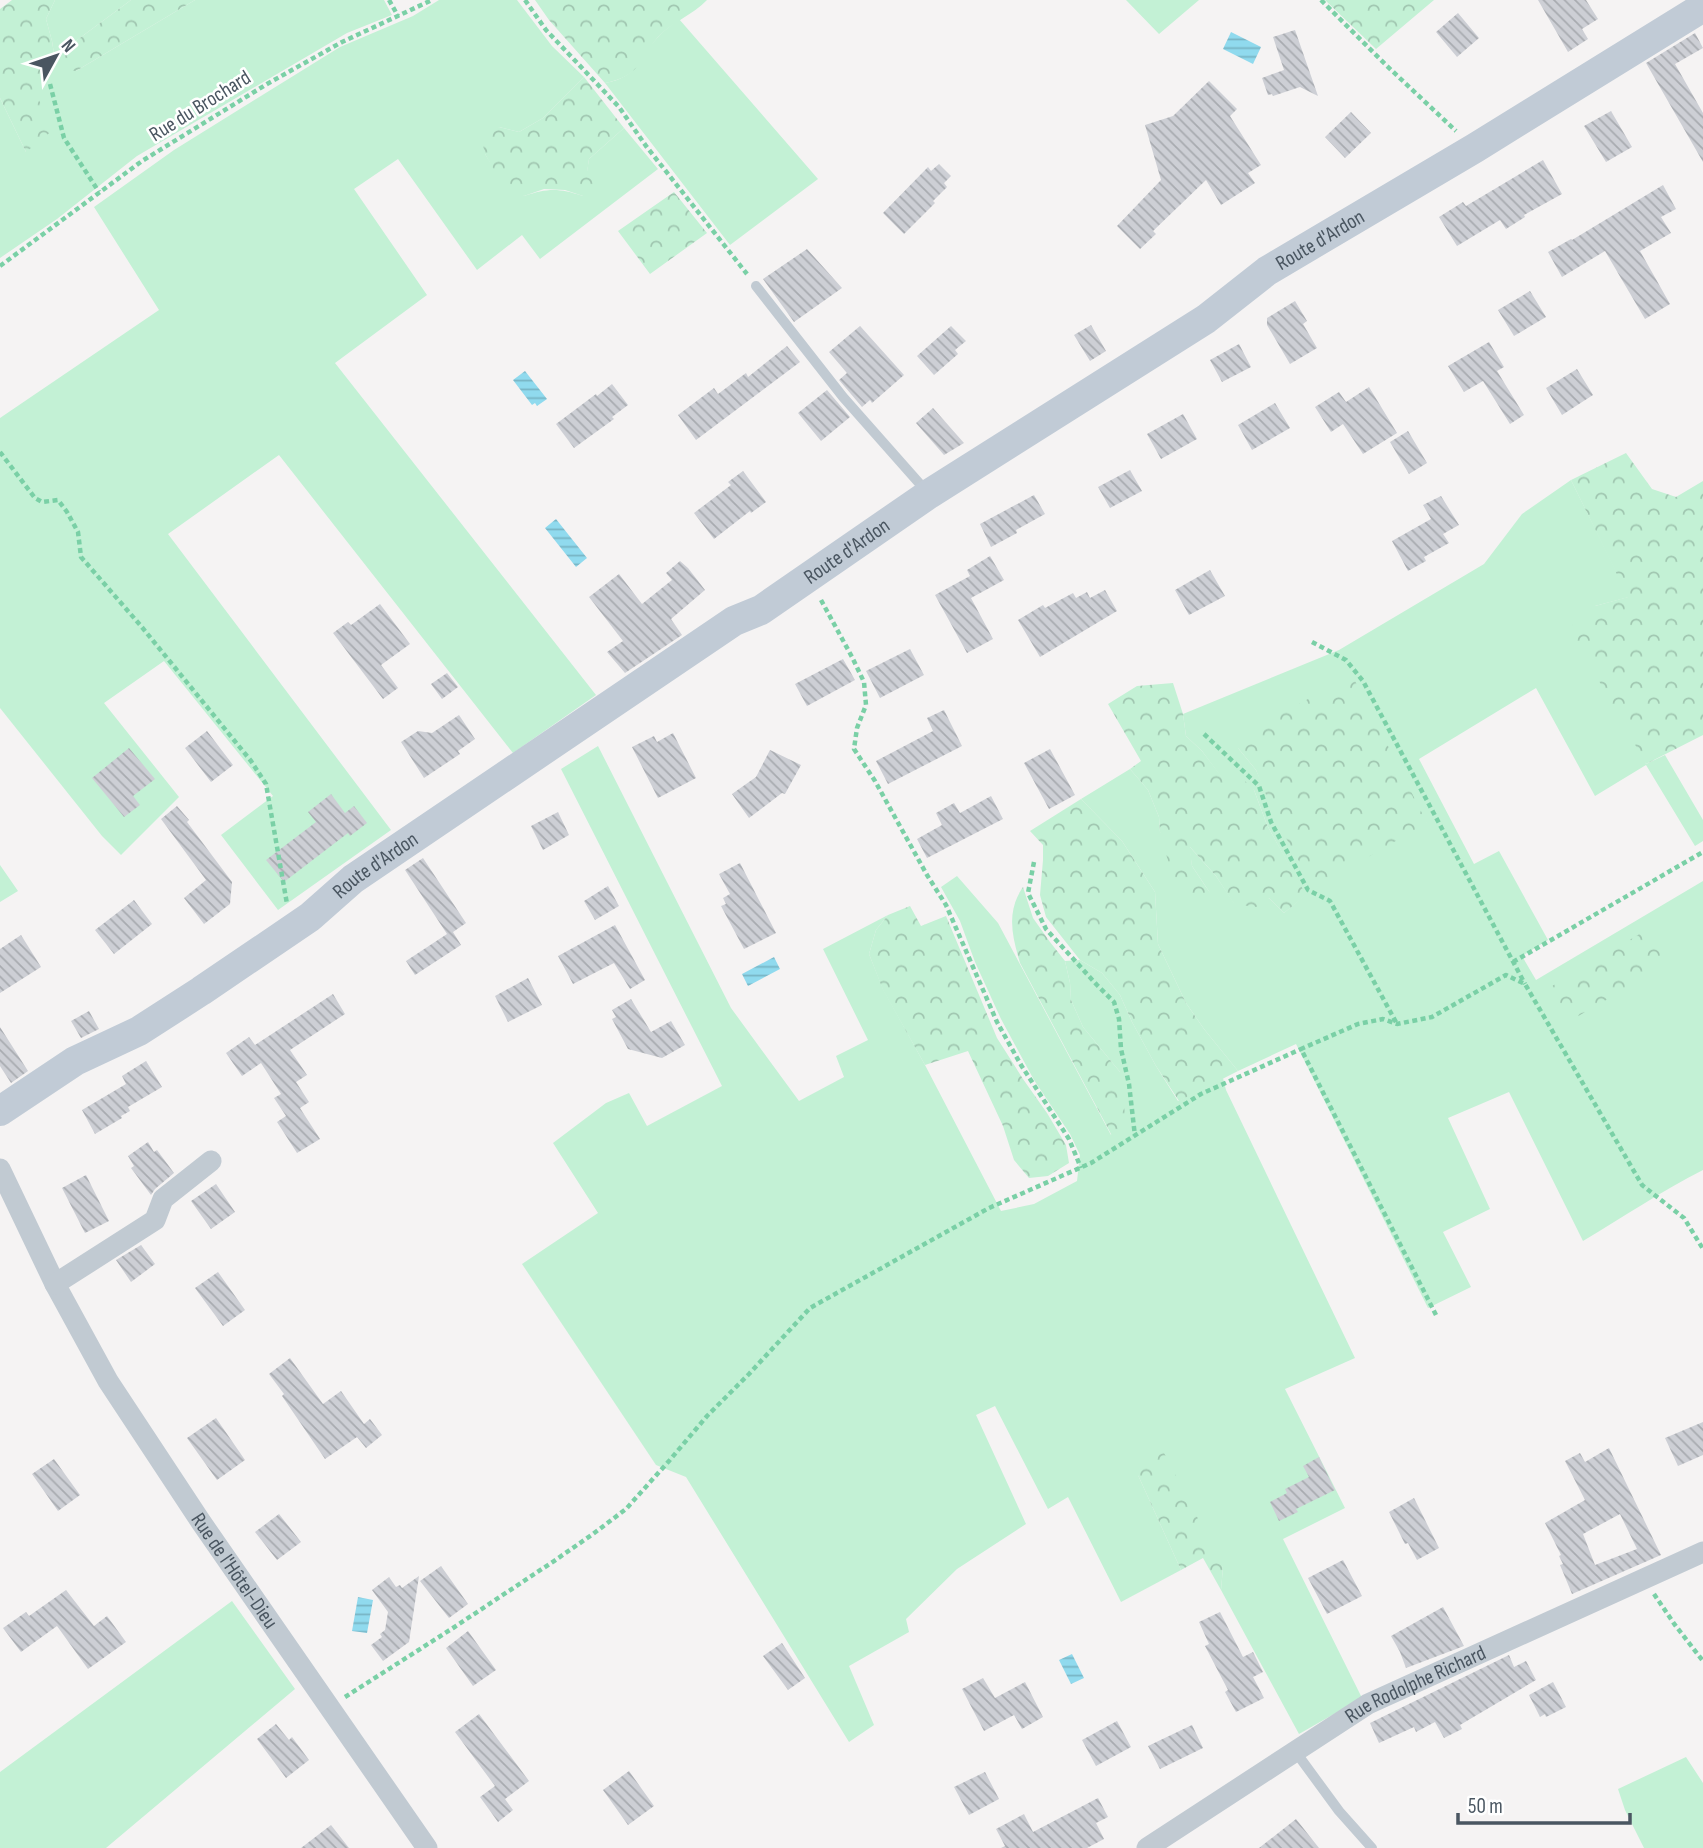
<svg xmlns="http://www.w3.org/2000/svg" width="1703" height="1848" font-family="'Sofia Sans Condensed',sans-serif">
<defs>
<pattern id="forest-crowns" width="20" height="18" patternUnits="userSpaceOnUse" patternTransform="scale(1.75)"><rect width="20" height="18" fill="#c3f1d5"/><path d="M2 6a3 3 0 1 1 6 0M12 15a3 3 0 1 1 6 0" fill="none" stroke="#a0c6b0"/></pattern>
<pattern id="water-rules" width="6" height="5" patternUnits="userSpaceOnUse" patternTransform="scale(1.75)"><rect width="6" height="5" fill="#90daee"/><path d="M0 2.5h6" fill="none" stroke="#78b4c4"/></pattern>
<pattern id="building-back-hatch" width="6" height="6" patternUnits="userSpaceOnUse" patternTransform="scale(1.75)"><rect width="6" height="6" fill="#cdcfd5"/><path d="M-1 5l2 2M0 0l6 6M5-1l2 2" fill="none" stroke="#a8abb0"/></pattern>
</defs>
<rect width="100%" height="100%" fill="#f5f3f3"/>
<!-- green -->
<path fill="#c3f1d5" fill-rule="evenodd" d="M55,0H131L69,46L76,71L195,0H384L392,15L347,33L137,156L57,219L0,258V98L26,152L29,80L56,67L52,41L46,19Z
M439,0H517L552,46L584,77L543,118L519,132L499,127L485,154L495,170L524,196C548,188 559,188 583,196L589,159L624,128L658,169L540,259L522,235L477,270L398,159L354,189L427,295L335,363L596,695L513,753L279,455L168,534L391,830L278,910L221,835L273,796L164,661L104,703L179,797L121,855L102,836L0,708V418L159,310L94,207L174,150L340,47L413,16Z
M1126,0H1199L1159,34Z
M679,19L818,179L730,245L605,83C639,77 638,58 658,37C664,30 672,25 679,19Z
M1571,480L1629,597L1595,606L1646,764L1665,755L1703,820V841L1695,846L1646,765L1595,796L1536,688L1419,759L1474,864L1499,851L1548,940L1522,956L1536,980L1703,881V1170C1662,1191 1623,1217 1583,1241L1509,1092L1448,1118L1490,1209L1443,1232L1471,1287L1428,1308L1296,1044L1238,1071L1204,1029L1186,1003L1158,944L1155,892L1122,841L1081,799L1130,769L1148,790L1159,817L1160,832L1210,893L1192,866L1189,846L1216,876L1234,903L1269,898L1284,913L1305,895L1267,825L1254,790L1225,782L1202,751L1186,736L1183,714L1339,650L1484,564L1522,514ZM1238,748L1427,823L1267,794L1256,770Z
M598,746L731,1008L799,1101L844,1077L836,1056L868,1040L823,949L888,915L876,930L869,954L883,989L925,1065L1001,1211L1034,1204L1077,1181L1080,1155L1070,1134L1034,1080L1001,1019L975,962L960,921L941,887L957,876L998,923L1111,1135L1120,1072L1083,1027L1071,1000L1070,983L1065,961L1080,960L1102,973L1120,995L1132,1022L1156,1066L1178,1101L1223,1078L1226,1090L1355,1358L1285,1389L1345,1508L1283,1539L1362,1698L1299,1734L1221,1590L1223,1567L1138,1475L1181,1570L1121,1602L1068,1497L1048,1509L995,1406L976,1415L1026,1524L957,1569L906,1619L909,1632L849,1666L874,1725L849,1742L686,1477L656,1465L522,1264L598,1213L553,1143L606,1103L629,1093L647,1126L722,1086L561,769Z
M0,865L18,891L0,902Z
M232,1601L295,1689L106,1848H0V1772Z
M1686,1757L1703,1783V1848H1644L1625,1810L1618,1789Z"/>
<!-- forest -->
<path fill="url(#forest-crowns)" d="M12,0H55L46,19L52,41L56,67L42,80L30,81L53,130L26,152L0,98V9Z
M131,0H195L76,71L67,70L64,59L69,46Z
M535,0H707C693,15 672,22 658,37C649,47 644,61 635,69C627,77 616,81 605,83L549,20Z
M1325,0H1434L1376,49Z
M584,77L624,128L589,159L587,173L604,185L598,195L583,196L565,190L544,189L524,196L505,190L485,154L480,132L499,127L519,132L543,118Z
M674,192L707,233L650,274L618,231Z
M1626,453L1652,489L1676,497L1703,481V735L1646,764L1569,628L1595,606L1628,597L1571,480Z
M1352,675L1427,823L1314,888L1277,822L1256,770L1238,748L1244,734Z
M1173,683L1183,714L1186,736L1202,751L1225,781L1240,776L1254,790L1267,825L1306,895L1284,913L1269,898L1256,907L1234,904L1216,876L1190,847L1192,866L1210,893L1207,908L1191,903L1171,872L1160,832L1159,817L1148,790L1130,769L1141,761L1108,704L1137,686Z
M1081,799L1122,841L1155,892L1158,944L1186,1003L1204,1029L1238,1071L1179,1101L1156,1066L1132,1022L1120,995L1102,973L1080,960L1046,917L1040,895L1043,860V845L1030,831Z
M1023,887L1033,918L1050,942L1065,961L1070,983L1071,1000L1083,1027L1120,1072L1126,1123L1122,1140L1111,1134L1020,963C1012,936 1006,912 1023,887Z
M910,906L921,926L946,916L997,1038L1023,1079L1047,1113L1066,1145L1069,1163L1048,1176L1029,1178L1014,1160L1003,1126L968,1051L925,1065L883,990L869,954L876,930L888,915Z
M1653,926L1677,959L1561,1026L1542,992Z
M1161,1447L1223,1567L1221,1590L1203,1558L1181,1570L1138,1475Z"/>
<!-- water -->
<path fill="url(#water-rules)" d="M1231,32L1261,47L1253,64L1223,49Z
M525,371L547,399L537,406L535,403L532,405L513,380Z
M556,519L587,558L576,567L545,528Z
M774,957L780,969L748,986L742,974Z
M358,1597L373,1600L367,1633L352,1631Z
M1072,1654L1084,1678L1071,1684L1059,1660Z"/>
<!-- building -->
<path fill="url(#building-back-hatch)" fill-rule="evenodd" d="M1538,0H1586L1598,19L1582,29L1588,39L1568,52Z
M1458,13L1479,38L1457,57L1436,32Z
M1295,30L1318,96L1300,87L1273,96L1272,94L1268,95L1262,78L1284,70L1273,37Z
M1695,33L1703,48L1675,64L1703,113V162L1646,63Z
M1209,81L1237,109L1230,116L1261,165L1248,173L1255,183L1221,205L1206,180L1153,231L1156,234L1140,249L1117,226L1161,180L1145,125L1173,116Z
M1611,111L1632,147L1606,162L1584,126Z
M1351,112L1371,133L1345,158L1325,137Z
M1543,160L1562,194L1524,215L1525,217L1506,229L1500,220L1457,246L1439,217L1463,202L1466,206Z
M939,164L951,176L944,183L947,187L933,201L935,203L904,234L883,213L928,167L931,171Z
M1663,185L1676,209L1661,217L1671,233L1640,251L1670,304L1645,319L1605,251L1562,277L1548,252L1571,239L1572,240Z
M807,249L842,288L794,322L763,279Z
M1530,291L1546,317L1514,336L1498,310Z
M1295,301L1307,321L1303,324L1317,348L1290,364L1267,325V318Z
M1091,325L1106,351L1090,361L1074,335Z
M860,326L904,375L872,403L870,400L862,407L839,380L847,373L829,352Z
M951,326L966,341L955,350L958,354L934,375L917,356Z
M1489,342L1504,367L1497,371L1524,415L1510,424L1483,381L1464,392L1448,366Z
M1239,344L1251,367L1222,382L1210,360Z
M787,346L800,362L696,440L678,415L714,388L718,394L746,373L748,377Z
M1577,369L1593,395L1562,415L1546,388Z
M612,384L628,405L612,417L614,419L574,448L556,424L596,394L597,396Z
M1369,387L1397,433L1363,454L1343,424L1331,432L1315,407L1339,392L1346,402Z
M827,390L850,417L821,441L798,413Z
M1275,403L1290,428L1252,450L1238,425Z
M933,408L964,443L944,455L916,423Z
M1183,414L1197,439L1161,459L1147,434Z
M1408,431L1427,463L1409,474L1390,442Z
M1130,470L1142,491L1110,508L1098,487Z
M743,471L766,502L751,513L750,511L714,539L694,513L731,485L728,482Z
M1034,495L1045,514L1016,530L1017,533L991,547L980,524Z
M1441,496L1459,525L1443,534L1449,543L1424,557L1426,561L1408,571L1392,541L1431,519L1423,505Z
M990,556L1004,580L971,598L993,639L967,653L935,595L970,576L967,570Z
M680,561L688,568L705,590L671,619L682,635L625,673L607,652L623,641L589,597L619,574L642,604L672,580L666,573Z
M1210,570L1225,596L1189,615L1175,590Z
M1105,590L1117,611L1040,657L1018,620L1043,605L1045,608L1073,593L1076,598L1087,592L1090,598Z
M380,604L410,644L381,665L398,688L383,699L333,633L348,622L351,625Z
M910,649L924,675L880,698L866,671Z
M843,659L855,680L807,706L795,684Z
M447,673L458,687L442,699L431,684Z
M944,710L962,746L888,784L876,761L933,731L927,718Z
M459,715L475,739L458,751L460,754L424,778L401,742L418,731L432,733Z
M207,731L233,765L211,782L185,748Z
M673,733L696,778L658,798L632,747L654,736L657,742Z
M129,748L155,779L133,796L140,805L124,817L92,778Z
M1050,749L1075,795L1049,809L1024,763Z
M770,750L801,765L785,794L782,793L749,818L732,794L756,777Z
M331,794L345,813L354,806L367,823L350,836L348,833L284,882L266,860L316,822L308,812Z
M991,796L1003,819L927,858L917,839L942,825L936,813L954,803L960,813Z
M177,806L189,820L187,822L232,882L230,904L204,924L184,898L206,880L161,819Z
M558,812L569,835L543,850L531,826Z
M423,858L466,923L453,932L461,945L415,975L406,961L447,934L405,870Z
M740,863L776,933L744,949L721,906L726,904L723,898L730,894L719,874Z
M608,886L619,906L595,920L584,901Z
M134,900L152,924L114,954L95,930Z
M615,925L645,980L630,989L614,963L573,984L558,956Z
M21,935L41,967L0,993V949Z
M528,978L542,1005L508,1022L495,996Z
M333,994L345,1014L290,1050L307,1075L296,1082L309,1102L300,1108L320,1139L297,1153L277,1122L286,1116L274,1098L281,1094L261,1063L242,1076L226,1053L249,1037L255,1045Z
M631,999L651,1032L671,1021L685,1045L662,1058L628,1049L612,1019L616,1017L612,1010Z
M89,1011L99,1029L81,1038L71,1021Z
M0,1027L28,1071L11,1083L0,1066Z
M146,1061L162,1087L128,1107L130,1111L121,1116L122,1118L95,1134L82,1110L126,1084L122,1076Z
M148,1142L154,1152L157,1150L174,1173L155,1189L151,1195L131,1168L134,1166L128,1156Z
M86,1175L109,1221L85,1233L62,1188Z
M216,1184L235,1212L211,1229L191,1201Z
M141,1245L155,1264L131,1282L116,1260Z
M218,1272L245,1310L223,1326L195,1288Z
M290,1358L323,1404L341,1391L364,1424L370,1419L382,1435L366,1448L357,1437L325,1459L282,1396L284,1394L269,1374Z
M216,1418L245,1460L217,1480L187,1438Z
M1703,1422V1455L1678,1466L1665,1438Z
M1609,1448L1661,1555L1572,1594L1560,1565L1563,1564L1559,1556L1561,1555L1545,1523L1585,1500L1565,1461L1580,1453L1585,1462ZM1620,1514L1637,1549L1595,1565L1583,1534Z
M1319,1457L1335,1490L1296,1509L1298,1512L1279,1521L1270,1502L1287,1493L1285,1489L1309,1477L1303,1466Z
M54,1459L80,1495L58,1511L32,1474Z
M1414,1498L1439,1548L1417,1560L1408,1543L1405,1544L1389,1512Z
M279,1514L301,1542L277,1560L255,1532Z
M1343,1560L1362,1596L1327,1614L1308,1578Z
M441,1566L468,1604L449,1618L420,1581Z
M419,1576L409,1642L383,1661L371,1645L382,1637L380,1634L385,1630L388,1612L372,1590L389,1577L396,1587L400,1585L402,1588Z
M66,1590L94,1626L107,1616L126,1642L88,1669L57,1626L21,1652L3,1628L26,1612L29,1616Z
M1443,1607L1464,1646L1406,1668L1400,1652L1391,1636Z
M1220,1612L1243,1657L1253,1652L1263,1672L1253,1677L1264,1698L1236,1712L1225,1692L1228,1690L1205,1646L1209,1644L1199,1622Z
M468,1631L496,1670L473,1686L446,1648Z
M782,1643L805,1678L788,1690L763,1656Z
M1509,1655L1514,1667L1526,1661L1536,1680L1460,1725L1462,1729L1444,1738L1435,1722L1416,1732L1414,1727L1379,1743L1370,1723Z
M983,1678L995,1698L1025,1682L1043,1717L1022,1729L1014,1715L984,1731L962,1689Z
M1553,1682L1566,1707L1546,1717L1545,1714L1540,1717L1529,1695Z
M479,1714L529,1781L505,1799L513,1810L498,1822L480,1797L495,1786L455,1732Z
M1117,1721L1131,1747L1096,1766L1082,1740Z
M276,1724L289,1740L292,1737L309,1760L286,1778L257,1739Z
M1192,1725L1203,1748L1160,1769L1148,1746Z
M629,1771L654,1806L628,1825L603,1790Z
M985,1772L999,1799L969,1815L954,1787Z
M1098,1798L1108,1817L1096,1823L1104,1839L1087,1848H1001L1005,1846L996,1829L1024,1814L1033,1832Z
M1296,1819L1319,1848H1259Z
M331,1825L349,1848H301Z"/>
<g fill="none" stroke-linecap="round" stroke-linejoin="round">
<!-- path -->
<path stroke="#7ad0a6" stroke-width="4.5" stroke-dasharray="5 3.5" stroke-linecap="butt" d="M389,0L398,16
M525,0L546,30L619,107L646,146L747,274
M1321,0L1387,66L1456,131
M50,84L64,138L99,192
M0,266L142,161L267,84L342,42L432,0
M0,452L35,498L42,502L58,500L67,512L78,532L81,557L141,626L251,761L266,784L287,904
M821,600L852,657L864,682L866,705L857,728L854,749L875,781L927,875L946,905L997,1022L1021,1065L1069,1139L1081,1168
M1312,642L1346,660L1363,681L1525,984
M1204,734L1259,786L1271,822L1308,890L1330,901L1397,1024
M1034,862L1028,893L1046,929L1097,985L1114,1002L1119,1019L1121,1049L1129,1084L1135,1136
M1513,962L1703,852
M1436,1315L1301,1049L1358,1024L1383,1019L1397,1024L1432,1017L1506,975L1525,984L1642,1185L1684,1218L1703,1249
M1654,1594L1675,1625L1703,1661
M345,1697L453,1628L554,1561L593,1534L626,1509L669,1461L707,1416L749,1374L810,1308L989,1208L1091,1163L1201,1094L1301,1049"/>
<!-- lane -->
<path stroke="#c1cad2" stroke-width="10" d="M756,286L843,397L927,492
M1295,1751L1339,1811L1372,1848"/>
<!-- street -->
<g stroke="#c1cad2" stroke-width="21">
<path id="s1" d="M0,1169L55,1284L108,1381L201,1522L427,1848"/>
<path d="M55,1284L155,1220L163,1199L211,1161"/>
<path id="s2" d="M1147,1848L1368,1704L1703,1552"/>
</g>
<!-- secondary -->
<path stroke="#c1cbd6" stroke-width="30" id="s3" d="M0,1111L75,1061L139,1031L201,991L310,917L353,879L734,621L761,610L929,494L1206,319L1267,271L1475,148L1703,7"/>
</g>
<g text-anchor="middle" dominant-baseline="central" stroke-width="5" stroke-linejoin="round" paint-order="stroke">
<!-- street labels -->
<g font-size="21" fill="#4a5661" stroke="#fff">
<text transform="translate(200 106) rotate(-32)">Rue du Brochard</text>
<text stroke="none"><textPath href="#s3" startOffset="1584">Route d'Ardon</textPath></text>
<text stroke="none"><textPath href="#s3" startOffset="1017">Route d'Ardon</textPath></text>
<text stroke="none"><textPath href="#s3" startOffset="450">Route d'Ardon</textPath></text>
<text stroke="none"><textPath href="#s1" startOffset="466">Rue de l'Hôtel-Dieu</textPath></text>
<text stroke="none"><textPath href="#s2" startOffset="315">Rue Rodolphe Richard</textPath></text>
</g>
</g>
<!-- north arrow -->
<g transform="translate(56 56) rotate(50)" stroke="#ffffff" stroke-width="5" paint-order="stroke">
<path d="M0-5L12 26L0 18L-12 26Z" fill="#4a5661"/>
<text y="-10" font-size="19" font-weight="bold" text-anchor="middle" fill="#4a5661">N</text>
</g>
<!-- scale -->
<path d="M1458 1813v10h172v-10" fill="none" stroke="#4a5661" stroke-width="3.5"/>
<text x="1468" y="1813" font-size="21" fill="#4a5661" stroke="#ffffff" stroke-width="5" paint-order="stroke">50 m</text>
</svg>
